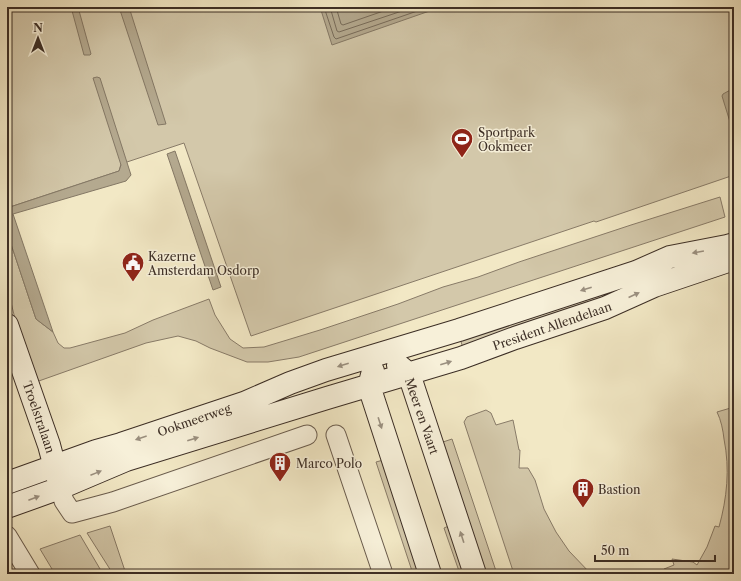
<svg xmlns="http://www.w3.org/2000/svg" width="741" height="581" font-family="'Libre Caslon Text',serif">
<rect width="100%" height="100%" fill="#f2e8c5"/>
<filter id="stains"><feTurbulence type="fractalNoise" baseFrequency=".005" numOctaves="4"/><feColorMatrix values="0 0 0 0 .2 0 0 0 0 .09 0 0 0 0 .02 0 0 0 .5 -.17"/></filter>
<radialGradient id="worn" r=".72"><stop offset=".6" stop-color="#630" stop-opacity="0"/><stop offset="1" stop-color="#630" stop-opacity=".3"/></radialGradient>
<!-- green -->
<path fill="#d3c8aa" stroke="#887b68" d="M7,7H734V175L596,222L594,221L251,336L184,143L121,164L119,171L10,207L9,202H7Z
M720,197L725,217L299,357L268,362H247L210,348L196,341L178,336L146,343L36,382L18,331L7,286V232L36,319L53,332L58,343L64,348H70L125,333L153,320L209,299L215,315L230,339L243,348L264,347L320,330L398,304L443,287L478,277L519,262L631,225Z
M666,263L687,265L464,352L460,338Z
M734,407V574H665L664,569L674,565L672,559L693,562L697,565L707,547L715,526L719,527C727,498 730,469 724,439C723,430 721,420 717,412Z
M486,410L491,413L496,425L513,420L519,450H520L519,468H528L535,480L544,509L556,532L569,551L591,574H514L464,422L467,417Z
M452,439L497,574H484L440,443Z
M387,459L426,574H413L376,462Z
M451,525L467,574H460L444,528Z
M110,526L126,574H113L87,533Z
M80,535L103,574H55L40,549Z"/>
<!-- water -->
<path fill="#b4a98f" stroke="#847865" d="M71,7H78L91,54L90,55H84Z
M119,7H129L166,124L158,125Z
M320,7H441L332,45Z
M97,77L100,78L131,175L126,181L13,214L53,332L36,319L7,232V197L10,207L119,171L121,165L93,78Z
M734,88V135L722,96L723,94Z
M175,151L221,287L213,290L167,154Z"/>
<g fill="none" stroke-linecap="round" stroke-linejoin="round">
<!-- shore -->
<path stroke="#786c5a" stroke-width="1" d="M324,7L334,37L336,39L429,7
M330,7L337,31L339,32L414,7
M336,7L341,24L343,25L395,7"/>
<!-- street casing -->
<g stroke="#6a5c4d" stroke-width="21">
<path id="street" d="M336,435L383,574
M60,488L64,501L72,513L113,502L307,435
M7,536L30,574"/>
</g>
<!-- secondary casing -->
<g stroke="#3c2e25" stroke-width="24">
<path id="secondary" d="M7,325L49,445L58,479
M398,365L409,374L475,574
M373,371L369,386L430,574
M7,483L96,451L121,444L244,403L290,383L326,370L459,330L636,272L670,257L727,246L734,244
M7,507L60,488L126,460L327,398L461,358L515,338L605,308L654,286L734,259"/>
</g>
<!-- street -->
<use href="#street" stroke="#f7f0d9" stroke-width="19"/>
<!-- secondary -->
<use href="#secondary" stroke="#f7f0d9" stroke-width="22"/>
</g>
<!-- one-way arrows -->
<defs><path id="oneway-solid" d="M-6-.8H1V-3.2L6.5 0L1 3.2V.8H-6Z"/></defs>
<g fill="#9a8f7f">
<use href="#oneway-solid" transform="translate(698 252) rotate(170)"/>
<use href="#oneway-solid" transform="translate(586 289) rotate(162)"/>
<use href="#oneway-solid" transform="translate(634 295) rotate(-25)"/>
<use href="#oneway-solid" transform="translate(446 363) rotate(-17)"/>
<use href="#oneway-solid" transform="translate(343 365) rotate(163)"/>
<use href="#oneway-solid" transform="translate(380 423) rotate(72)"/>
<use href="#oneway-solid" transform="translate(141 438) rotate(161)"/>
<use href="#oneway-solid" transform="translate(193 439) rotate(-17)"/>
<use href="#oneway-solid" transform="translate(96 473) rotate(-22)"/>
<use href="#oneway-solid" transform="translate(34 498) rotate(-21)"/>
<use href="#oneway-solid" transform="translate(462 537) rotate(-108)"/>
</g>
<!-- icons -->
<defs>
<g id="stadium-pin" transform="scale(1.15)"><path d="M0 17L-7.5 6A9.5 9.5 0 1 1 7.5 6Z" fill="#8f2418" stroke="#f7f0d9"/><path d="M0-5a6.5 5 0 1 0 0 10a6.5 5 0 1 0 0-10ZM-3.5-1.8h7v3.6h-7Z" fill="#fff"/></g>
<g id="civic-pin" transform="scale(1.15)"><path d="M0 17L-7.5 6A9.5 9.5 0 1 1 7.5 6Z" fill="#8f2418" stroke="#f7f0d9"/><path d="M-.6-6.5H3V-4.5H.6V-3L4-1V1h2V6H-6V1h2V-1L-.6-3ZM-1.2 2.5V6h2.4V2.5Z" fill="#fff"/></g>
<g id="building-pin" transform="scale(1.15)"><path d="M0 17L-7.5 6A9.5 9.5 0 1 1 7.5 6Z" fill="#8f2418" stroke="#f7f0d9"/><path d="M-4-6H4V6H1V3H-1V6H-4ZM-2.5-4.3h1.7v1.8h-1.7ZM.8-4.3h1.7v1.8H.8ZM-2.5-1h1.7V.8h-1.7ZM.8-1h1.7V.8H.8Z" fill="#fff"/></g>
</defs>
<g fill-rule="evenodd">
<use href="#stadium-pin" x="462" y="139"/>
<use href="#civic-pin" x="133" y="263"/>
<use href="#building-pin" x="280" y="463"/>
<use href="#building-pin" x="583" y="489"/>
</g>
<g text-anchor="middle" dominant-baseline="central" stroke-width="3" stroke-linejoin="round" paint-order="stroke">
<!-- poi labels -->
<g font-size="12" fill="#3c2e25" stroke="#f7f0d9" text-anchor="start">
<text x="478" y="132">Sportpark<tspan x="478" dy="14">Ookmeer</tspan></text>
<text x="148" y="256">Kazerne<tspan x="148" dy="14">Amsterdam Osdorp</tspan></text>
<text x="296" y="463">Marco Polo</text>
<text x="598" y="489">Bastion</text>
</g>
<!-- street labels -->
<g font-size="12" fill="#3c2e25" stroke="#f7f0d9">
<text transform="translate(552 326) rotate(-19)">President Allendelaan</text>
<text transform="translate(422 416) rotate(71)">Meer en Vaart</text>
<text transform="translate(39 417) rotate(71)">Troelstralaan</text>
<text transform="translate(194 420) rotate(-19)">Ookmeerweg</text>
</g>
</g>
<!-- margin -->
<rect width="741" height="581" fill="none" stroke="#f2e8c5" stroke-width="24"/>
<rect x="8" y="8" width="725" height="565" fill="none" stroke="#3c2e25" stroke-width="2"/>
<rect x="12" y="12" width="717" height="557" fill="none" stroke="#3c2e25"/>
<!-- north arrow -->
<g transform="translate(38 38)" stroke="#f7f0d9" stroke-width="3" paint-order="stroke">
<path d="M0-3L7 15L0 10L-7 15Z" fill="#3c2e25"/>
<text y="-6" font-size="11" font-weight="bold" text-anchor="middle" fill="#3c2e25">N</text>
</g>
<!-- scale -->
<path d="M595 555v6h120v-6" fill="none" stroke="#3c2e25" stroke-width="2"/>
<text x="601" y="555" font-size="12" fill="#3c2e25" stroke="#f7f0d9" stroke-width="3" paint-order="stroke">50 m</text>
<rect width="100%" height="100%" filter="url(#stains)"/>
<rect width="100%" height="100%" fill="url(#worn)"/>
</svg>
